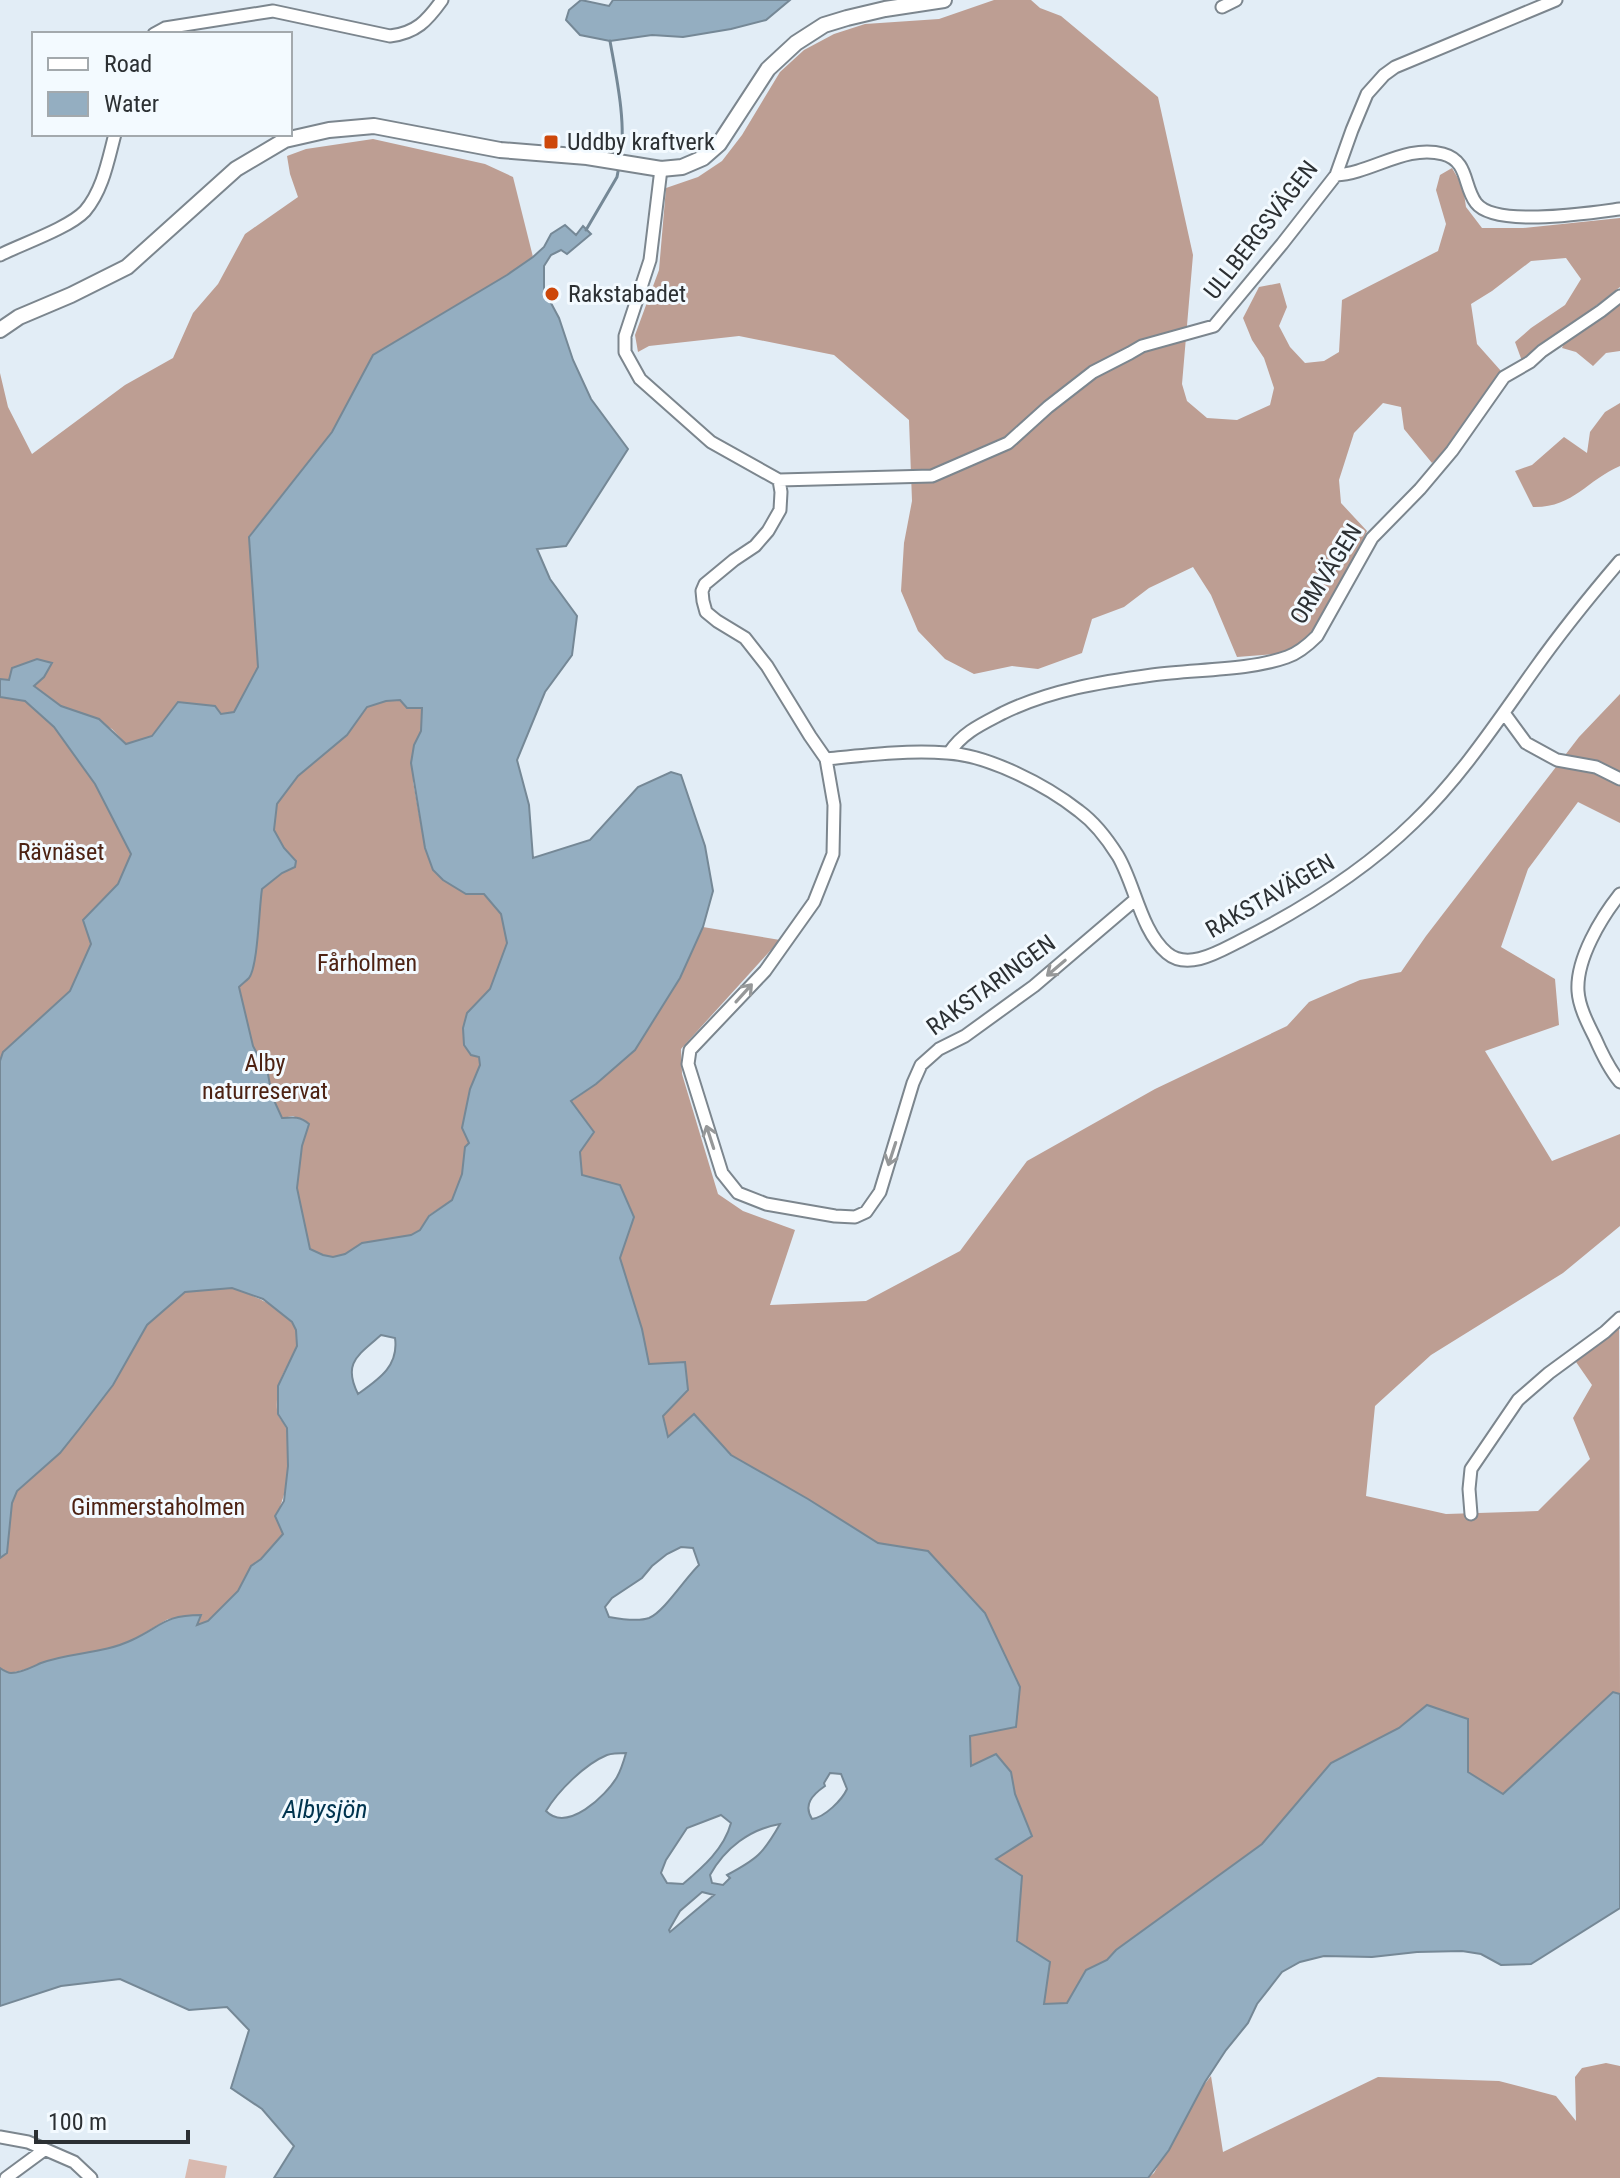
<svg xmlns="http://www.w3.org/2000/svg" width="1620" height="2178" font-family="'Roboto Condensed',sans-serif">
<rect width="100%" height="100%" fill="#e2edf6"/>
<!-- green -->
<path fill="#d9b9af" d="M189,2159L227,2166L225,2178H185Z"/>
<!-- forest -->
<path fill="#bd9e93" d="M994,0H1031L1040,8L1061,16L1158,97L1193,255L1182,384L1187,401L1207,418L1237,420L1270,405L1274,388L1264,358L1252,340L1243,318L1259,287L1280,283L1287,307L1279,326L1290,347L1305,363L1324,361L1339,352L1342,300L1438,251L1446,224L1436,190L1440,175L1452,168L1463,187L1466,207L1482,228H1523L1620,218V287L1537,352L1522,361L1515,342L1531,328L1565,305L1581,279L1566,258L1531,261L1492,291L1471,304L1477,344L1501,371L1452,445L1432,463L1404,429L1401,407L1383,403L1354,433L1339,480L1341,503L1367,531L1345,578L1310,639L1287,653L1237,657L1211,595L1193,567L1149,588L1124,607L1092,619L1082,653L1038,669L1012,666L974,674L945,659L918,631L901,591L904,543L912,501L909,420L834,355L739,336L649,346L638,352L635,335L659,270L666,188L698,177L722,161L742,135L780,72L804,50L834,34L865,24L939,19Z
M373,139L485,164L513,177L533,257L507,275L373,355L332,432L249,536L258,667L234,712L221,714L178,702L152,736L126,744L112,729L61,706L34,686L44,677L51,663L9,680L0,679V373L8,407L32,454L125,385L173,358L193,313L218,284L245,234L298,197L290,174L287,156L306,149Z
M1620,297V351L1606,353L1593,366L1576,352L1562,348L1565,341Z
M1620,403V466C1587,480 1573,508 1533,507L1515,471L1532,465L1564,437L1587,453L1590,432L1605,412Z
M1620,694V823L1578,802L1528,869L1501,947L1555,979L1559,1025L1485,1051L1552,1161L1620,1134V1226L1563,1273L1431,1355L1375,1406L1366,1496L1446,1514L1538,1511L1590,1459L1573,1418L1592,1385L1576,1362L1619,1325L1620,1694L1613,1692L1503,1795L1468,1772L1427,1705L1399,1728L1331,1763L1263,1844L1116,1950L1108,1960L1086,1970L1067,2003L1038,2010L1017,1941L1022,1876L996,1859L1032,1835L1015,1794L1011,1772L996,1754L971,1767L970,1736L1015,1727L1020,1687L985,1613L928,1551L878,1543L808,1499L731,1455L694,1415L668,1438L662,1416L688,1390L685,1363L649,1365L620,1257L634,1216L620,1185L582,1175L580,1153L571,1102L596,1084L680,978L703,927L780,940L681,1049L682,1074L718,1194L743,1211L795,1230L770,1305L866,1301L960,1251L1027,1161L1155,1089L1287,1026L1309,1002L1360,980L1401,972L1426,936L1579,737Z
M0,697L25,701L54,727L95,784L131,854L118,884L83,920L91,944L70,991L3,1052L0,1061Z
M400,700L422,707L421,731L414,745L413,781L425,848L474,893L484,894L501,913L507,943L490,989L467,1013L463,1028L479,1056L480,1065L470,1089L462,1127L469,1143L465,1147L462,1174L452,1200L429,1215L420,1230L411,1235L362,1243L345,1254L333,1257L323,1255L310,1249L297,1188L302,1146L309,1124L293,1116L282,1118L272,1096L268,1074L253,1046L239,986L251,976L255,959V945L258,934L259,909L262,889L295,861L284,848L274,830L277,804L298,776L347,735L367,707L386,701Z
M232,1288C250,1294 286,1308 294,1326C306,1350 280,1368 278,1390C277,1397 276,1409 278,1415C281,1421 286,1425 287,1431C292,1458 288,1492 276,1516L283,1534L261,1559L251,1566L238,1591L208,1621L196,1625L200,1616L168,1619L131,1641L106,1649L44,1662L27,1669L10,1673L0,1668V1558L7,1553L12,1502L17,1491L60,1453L80,1428L113,1385L147,1325L185,1292Z
M1606,2063L1620,2066V2178H1148L1154,2173L1200,2090L1211,2076L1223,2152L1378,2077L1499,2081L1556,2096L1576,2121L1575,2077L1582,2068Z"/>
<!-- water -->
<path fill="#94aec1" stroke="#758896" stroke-width="2" fill-rule="evenodd" d="M581,0L609,6L613,0H790L766,20L731,29L683,37L652,35L610,41L580,35L566,20L569,10Z
M565,225L576,235L583,226L591,234L567,254L561,250L551,255L544,266V290L559,318L573,360L591,399L628,449L566,546L537,549L550,579L577,616L572,655L545,692L517,760L529,805L533,858L590,840L638,787L671,772L681,775L705,846L713,891L703,927L680,978L635,1050L596,1084L571,1101L594,1132L580,1152L582,1175L620,1185L634,1217L620,1258L642,1329L649,1364L685,1362L688,1390L663,1416L668,1437L694,1414L731,1455L808,1499L878,1543L928,1551L985,1613L1020,1687L1016,1727L970,1736L971,1766L996,1754L1011,1772L1015,1794L1032,1836L996,1859L1022,1876L1017,1941L1050,1962L1044,2004L1067,2003L1086,1970L1107,1960L1116,1950L1262,1844L1331,1763L1399,1728L1427,1705L1468,1719V1772L1503,1794L1613,1692L1620,1694V1908L1531,1964L1501,1965L1481,1954L1462,1951L1417,1952L1372,1957L1324,1956L1300,1962L1282,1972L1257,2004L1248,2023L1226,2050L1205,2082L1169,2150L1148,2178H274L294,2146L262,2109L231,2088L249,2030L227,2007L189,2010L120,1979L61,1986L0,2006V1668C3,1670 8,1673 11,1673C21,1673 32,1667 41,1663C70,1652 103,1654 132,1640C162,1626 164,1615 201,1615L197,1625L208,1621L238,1591L251,1566L261,1559L283,1534L275,1516L284,1501L288,1466L287,1428L278,1414V1386L297,1346L296,1330L292,1322L263,1299L232,1288L185,1292L147,1325L113,1385L80,1428L60,1453L17,1491L12,1503L7,1553L0,1558V1061L3,1052L70,991L91,944L83,920L118,884L131,854L95,784L54,727L25,701L0,697V679L9,680L12,668L37,659L52,663L44,677L34,686L61,706L99,719L126,744L152,736L178,702L215,706L221,714L234,712L258,667L249,537L332,432L373,355L507,275L533,257L544,247L551,234ZM400,700L407,708H422L421,731L414,745L411,763L425,848L433,870L443,880L466,894H484L501,914L507,943L490,989L467,1013L463,1028L464,1045L471,1055L479,1057L480,1065L470,1089L462,1128L469,1143L465,1147L462,1174L452,1200L429,1216L420,1230L411,1235L362,1243L345,1254L333,1257L323,1255L310,1249L297,1188L302,1146L309,1124C300,1116 293,1117 282,1118L272,1096L268,1074L253,1046L239,987C242,984 246,981 249,978C258,966 259,908 262,889L282,873L295,867L296,861L284,848L274,830L277,804L298,776L347,735L367,707L386,701ZM381,1335L395,1338C399,1366 379,1379 358,1394C342,1362 359,1355 381,1335ZM681,1547L693,1548L699,1565C686,1577 664,1612 649,1618C638,1622 620,1619 609,1617L605,1607L612,1598L642,1578L652,1566L667,1554ZM626,1753C624,1760 621,1770 617,1777C606,1796 567,1833 546,1811C558,1791 585,1764 607,1755C613,1753 621,1753 626,1753ZM830,1773L841,1774L847,1789C842,1800 825,1817 812,1819C803,1805 812,1795 825,1786L824,1783ZM721,1815L731,1823C724,1849 703,1867 683,1884L667,1883L661,1873L666,1860L687,1828ZM780,1824C763,1854 757,1859 727,1875L730,1878L723,1885L712,1883L710,1875C725,1848 750,1829 780,1824ZM702,1892L714,1895L670,1932L669,1930L680,1911Z"/>
<g fill="none" stroke-linecap="round" stroke-linejoin="round">
<!-- stream -->
<path stroke="#758896" stroke-width="3" d="M610,41C616,75 627,125 620,158
M586,230L617,177L619,166"/>
<!-- minor casing -->
<g stroke="#7c868e" stroke-width="15">
<path id="minor" d="M1222,7L1236,0
M154,34L165,28L273,11L390,36C416,33 427,21 442,0
M661,169L650,260L625,336V352L640,379L711,442L779,480
M1336,175C1372,173 1406,144 1443,154C1469,161 1463,186 1476,203C1495,228 1590,213 1620,209
M0,255C22,244 69,228 85,211C103,190 108,160 115,134
M779,480L781,492L780,510L768,531L755,546L734,560L705,584L702,591L703,601L706,612L717,621L745,638L767,666L810,736L826,759L834,805L833,854L814,902L765,971L690,1050L688,1064L722,1173L738,1193L766,1204L835,1216L855,1217L866,1212L880,1192L913,1083L921,1065L939,1049L965,1036L1034,986L1136,899
M779,480L932,476L1008,443L1048,407L1093,372L1130,353L1142,346L1214,326L1282,244L1336,175L1352,130L1367,94L1384,75L1395,67L1556,0
M1504,713L1526,743L1557,760L1596,767L1620,779
M949,753C963,732 982,724 1003,713C1050,690 1101,682 1152,675C1193,669 1248,671 1287,657C1299,653 1308,645 1317,636L1372,538L1420,489L1452,451L1504,377L1530,362L1542,351L1601,311L1620,296
M826,759C866,755 907,750 947,753C988,755 1046,785 1079,811C1094,822 1108,840 1118,856C1135,885 1141,931 1167,953C1188,971 1220,951 1240,941C1303,909 1363,872 1414,822C1460,778 1497,722 1534,670C1561,632 1590,596 1620,561
M1620,894C1601,918 1576,959 1578,991C1579,1007 1588,1024 1595,1038C1602,1054 1609,1069 1620,1082
M1471,1514L1469,1489L1471,1469L1518,1400L1549,1373L1605,1332L1620,1318
M0,2137L28,2142L74,2162L91,2178
M6,2178L44,2150"/>
</g>
<!-- tertiary casing -->
<g stroke="#7c868e" stroke-width="18">
<path id="tertiary" d="M0,330L19,317L71,295L127,267L236,169L285,140L329,130L374,126L500,150L587,157L661,169L682,167L703,158L719,144L768,69L796,43L824,25L847,18L885,9L944,0"/>
</g>
<!-- minor -->
<use href="#minor" stroke="#fff" stroke-width="11"/>
<!-- tertiary -->
<use href="#tertiary" stroke="#fff" stroke-width="14"/>
</g>
<!-- one-way arrows -->
<defs><path id="oneway-shaft" d="M-6 0H5M1.5-3L5.5 0L1.5 3" fill="none" stroke-width="1.6" stroke-linecap="round" stroke-linejoin="round" transform="scale(2)"/></defs>
<g stroke="#969899">
<use href="#oneway-shaft" transform="translate(1056 968) rotate(140)"/>
<use href="#oneway-shaft" transform="translate(744 993) rotate(-48)"/>
<use href="#oneway-shaft" transform="translate(710 1137) rotate(-108)"/>
<use href="#oneway-shaft" transform="translate(892 1154) rotate(108)"/>
</g>
<!-- markers -->
<g fill="#cd470a" stroke="#f3faff" stroke-width="3">
<rect x="543" y="134" width="16" height="16" rx="4"/>
<circle cx="552" cy="294" r="8"/>
</g>
<g text-anchor="middle" dominant-baseline="central" stroke-width="6" stroke-linejoin="round" paint-order="stroke">
<!-- poi labels -->
<g font-size="24" fill="#2c3033" stroke="#f3faff" text-anchor="start">
<text x="567" y="142">Uddby kraftverk</text>
<text x="568" y="294">Rakstabadet</text>
</g>
<!-- street labels -->
<g font-size="24" fill="#2c3033" stroke="#f3faff">
<text transform="translate(1261 230) rotate(-52)">ULLBERGSVÄGEN</text>
<text transform="translate(1326 574) rotate(-58)">ORMVÄGEN</text>
<text transform="translate(1270 896) rotate(-30)">RAKSTAVÄGEN</text>
<text transform="translate(991 985) rotate(-36)">RAKSTARINGEN</text>
</g>
<!-- park labels -->
<g font-size="24" fill="#4d2213" stroke="#f3faff">
<text x="61" y="852">Rävnäset</text>
<text x="367" y="963">Fårholmen</text>
<text x="265" y="1063">Alby<tspan x="265" dy="28">naturreservat</tspan></text>
<text x="158" y="1507">Gimmerstaholmen</text>
</g>
<!-- water labels -->
<g font-size="26" font-style="italic" fill="#00344f" stroke="#f3faff">
<text x="325" y="1809">Albysjön</text>
</g>
</g>
<!-- legend -->
<rect x="32" y="32" width="260" height="104" fill="#f3faff" stroke="#a3a9ad" stroke-width="2"/>
<rect x="48" y="58" width="40" height="12" fill="#ffffff" stroke="#a3a9ad" stroke-width="2"/>
<text x="104" y="72" font-size="24" fill="#2c3033">Road</text>
<rect x="48" y="92" width="40" height="24" fill="#94aec1" stroke="#a3a9ad" stroke-width="2"/>
<text x="104" y="112" font-size="24" fill="#2c3033">Water</text>
<!-- scale -->
<path d="M36 2130v12h152v-12" fill="none" stroke="#2c3033" stroke-width="4"/>
<text x="48" y="2130" font-size="24" fill="#2c3033" stroke="#f3faff" stroke-width="6" paint-order="stroke">100 m</text>
</svg>
